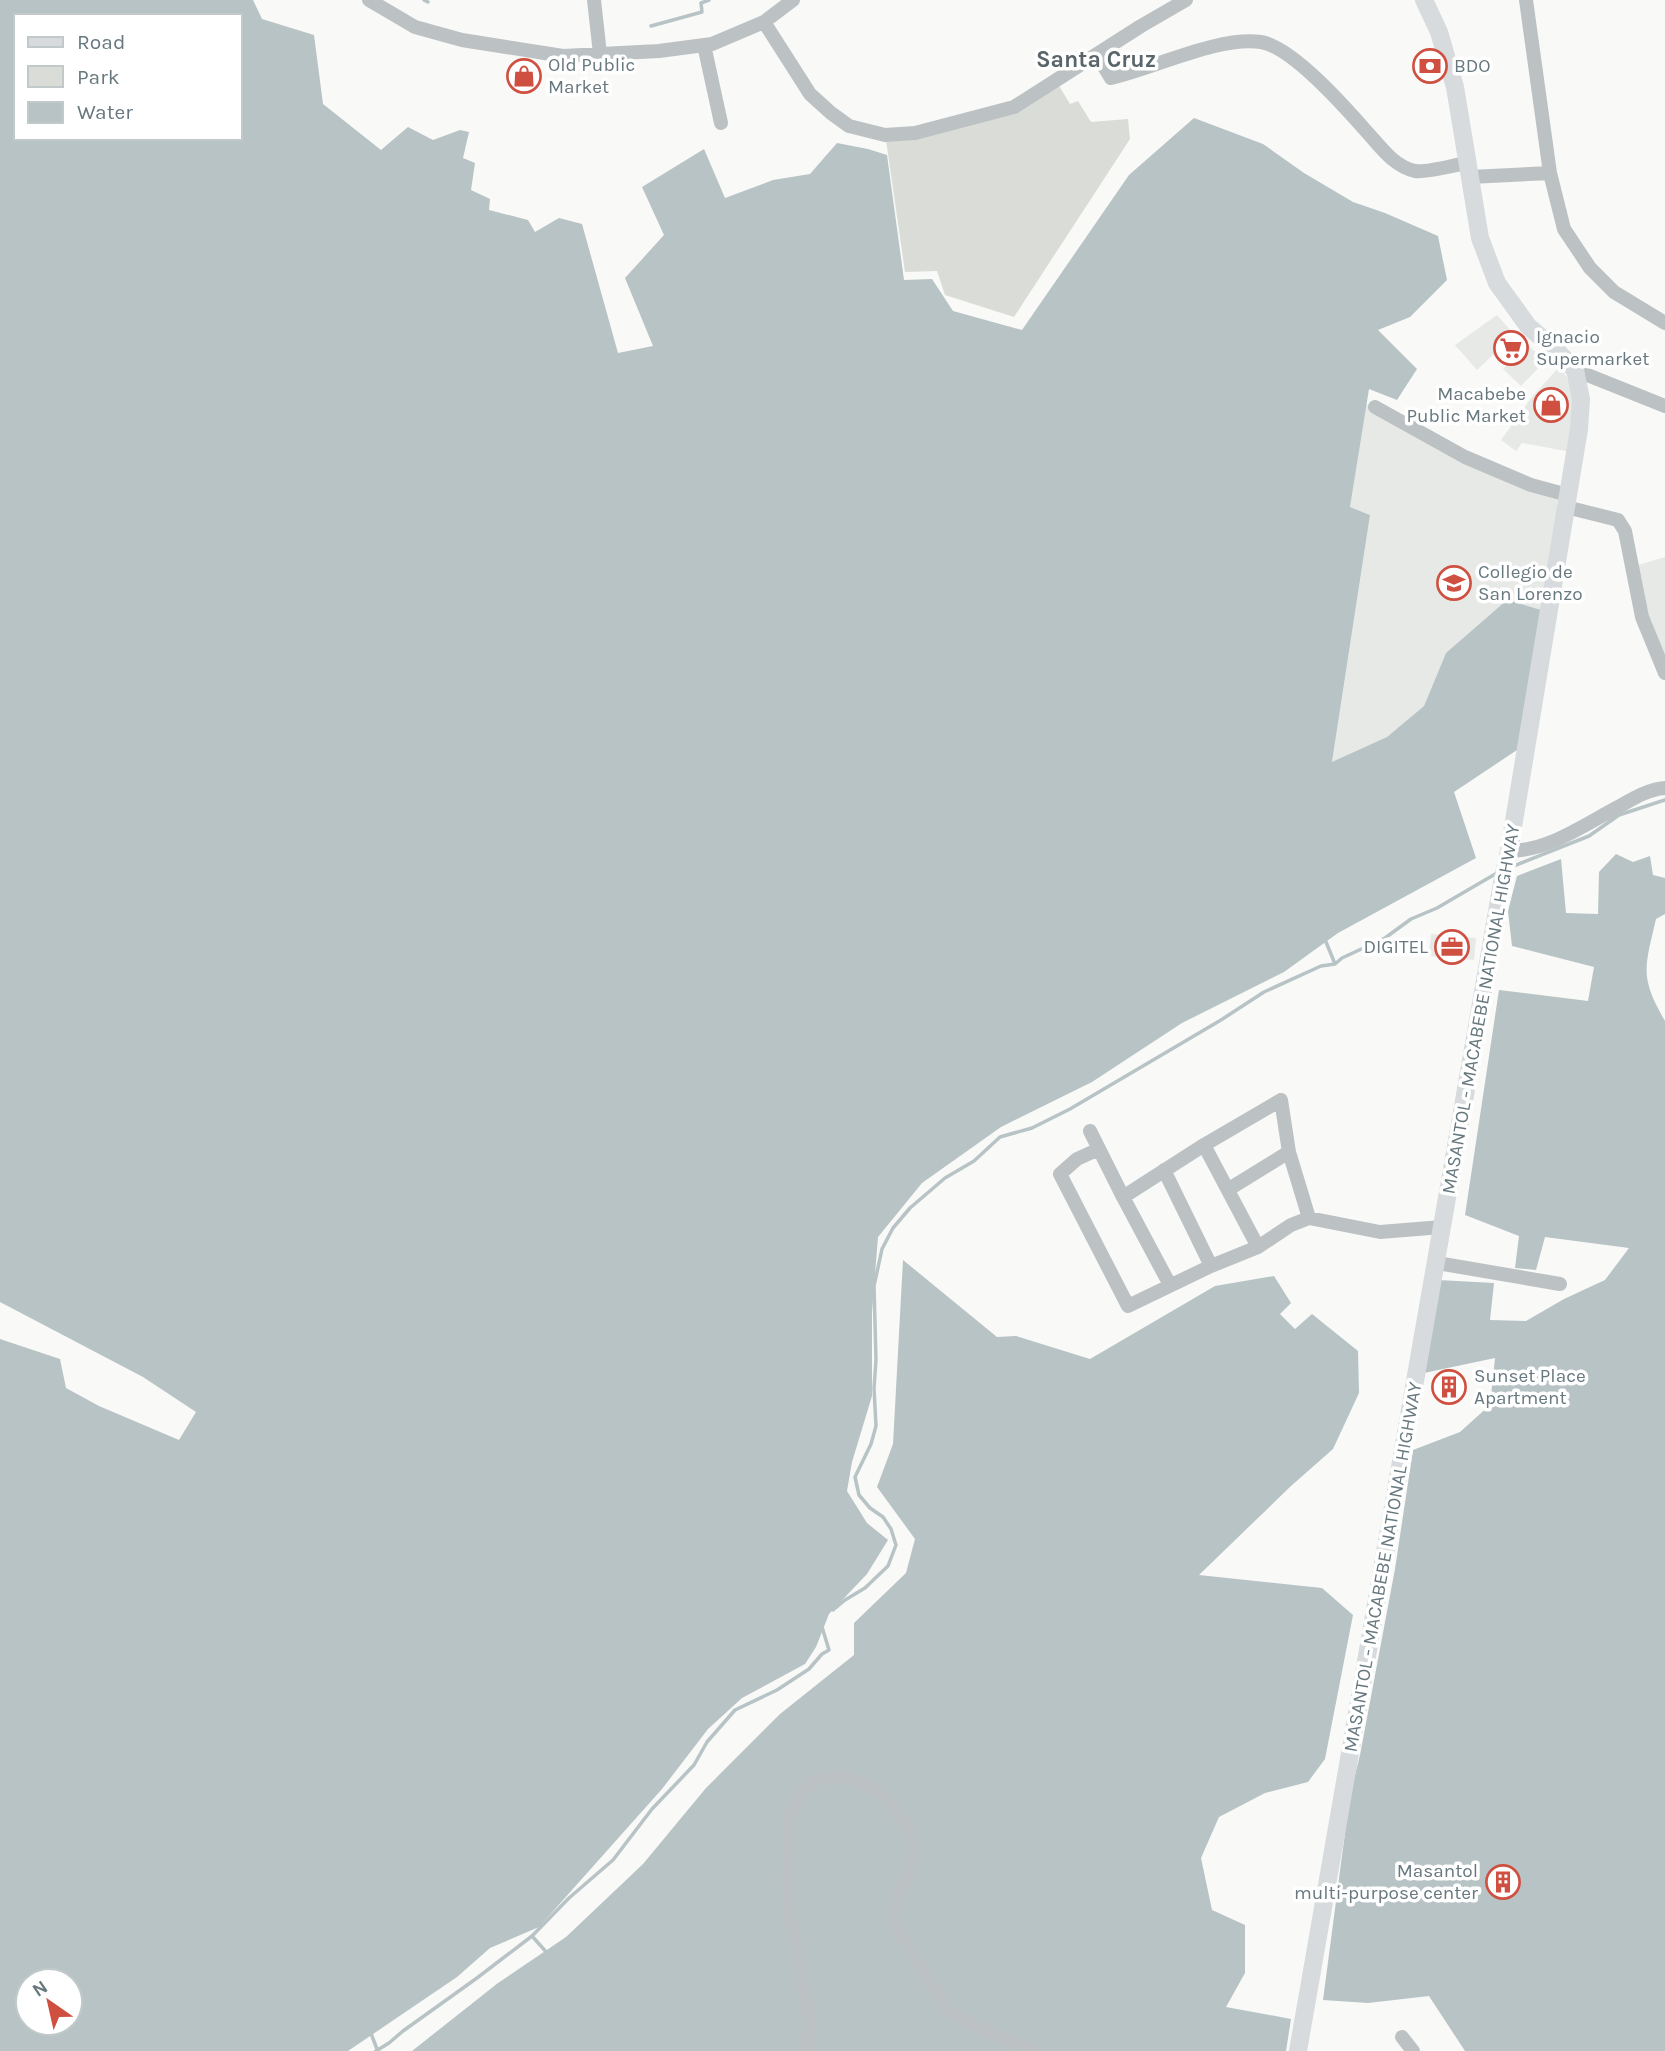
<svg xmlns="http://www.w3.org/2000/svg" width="1665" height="2051" font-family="Karla,sans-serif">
<rect width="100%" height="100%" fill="#f9f9f7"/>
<!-- built -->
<path fill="#e7e9e7" d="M1497,315L1521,342L1501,360L1495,353L1477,370L1455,345Z
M1527,344L1545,361L1521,386L1503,369Z
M1560,366L1574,390L1571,452L1522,443L1516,451L1501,440L1532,397Z
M1366,404L1474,467L1558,498L1552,565L1541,610L1446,653L1424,706L1387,737L1332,763L1370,515L1350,507Z
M1665,557V667L1645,623L1635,566Z
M1431,934L1476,938L1474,960L1429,956Z"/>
<!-- green -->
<path fill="#daddd7" d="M1058,84L1070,104L1078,101L1091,122L1128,119L1130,139L1014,317L945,295L937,271L905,272L886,140L934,135Z"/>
<!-- water -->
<path fill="#b7c3c5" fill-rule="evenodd" d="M0,0H253L262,19L314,35L323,104L381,150L408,127L433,140L460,130L469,132L463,158L475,163L471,190L490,199L489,210L528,220L535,232L559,218L582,224L618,353L653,346L625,278L664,235L642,187L704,149L725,198L773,180L810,174L837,143L868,149L887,155L904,280L932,279L953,311L1022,330L1129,175L1194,118L1263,144L1304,173L1353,202L1385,213L1438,236L1447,280L1410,317L1378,330L1417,369L1397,400L1369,389L1350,507L1370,515L1332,762L1387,737L1424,706L1446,653L1507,600L1541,610L1517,750L1454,792L1476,858L1338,933L1284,972L1182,1023L1092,1082L1001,1127L922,1183L878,1237L872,1312V1396L852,1462L847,1491L867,1523L888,1540L867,1574L829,1614L816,1647L805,1664L742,1698L708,1729L662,1789L539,1927L490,1948L457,1977L348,2051H0V1339L60,1359L66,1388L99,1406L179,1440L196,1412L143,1377L0,1302ZM16,16H240V138H16ZM28,1981H70V2023H28Z
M1616,854L1633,862L1650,856L1653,875L1665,878V914L1656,919C1645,967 1639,976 1665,1021V2051H1465L1429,1996L1368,2003L1323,2000L1350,1795L1360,1755L1395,1569L1413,1450L1460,1432L1490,1405L1495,1358L1424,1373L1438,1280L1494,1283L1490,1320L1526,1321L1564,1299L1605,1280L1629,1248L1545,1237L1536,1270L1515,1268L1519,1236L1465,1215L1499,990L1588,1001L1594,967L1512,946L1508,911L1517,876L1561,859L1566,913L1598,914L1599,872Z
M903,1260L997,1337L1016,1336L1090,1359L1215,1286L1274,1276L1291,1303L1280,1314L1295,1329L1312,1314L1358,1351L1359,1393L1333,1449L1291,1486L1199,1575L1322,1588L1353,1615L1325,1759L1308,1782L1265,1793L1219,1817L1201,1858L1212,1910L1245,1925V1973L1226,2007L1291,2019L1286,2051H412L498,1983L566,1937L643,1864L706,1788L780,1714L854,1655V1623L906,1573L915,1539L877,1487L893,1444Z"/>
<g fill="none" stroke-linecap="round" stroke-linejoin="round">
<!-- stream -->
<path stroke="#b7c3c5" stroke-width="3.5" d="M424,0L428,2
M651,26L702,12L701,3L709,0
M1511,867L1589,836L1619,815L1665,800
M1324,937L1335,964
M833,1610L845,1600L865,1588L888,1566L896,1545L891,1529L883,1517L870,1508L859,1495L855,1477L871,1444L876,1426L874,1388L876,1360L874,1286L882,1249L893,1228L910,1208L945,1178L974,1161L1000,1137L1032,1128L1070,1109L1221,1020L1264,992L1321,966L1335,964L1342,958L1385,938L1411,919L1437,908L1497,873
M532,1936L548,1954
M370,2031L377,2049
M376,2051L389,2043L403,2031L477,1978L532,1936L569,1898L613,1860L652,1809L694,1765L707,1742L735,1710L777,1690L809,1669L822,1654L829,1650L822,1627"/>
<!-- minor -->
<path stroke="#bcc2c4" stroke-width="14" d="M369,0L415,27L462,40L563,56L659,51L712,44L764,22L793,0
M594,0L600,54
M1526,0L1550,173L1564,229L1590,268L1614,292L1665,323
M764,22L810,94L831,113L849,126L885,135L915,133L1014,107L1141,26L1186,0
M704,45L721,123
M1097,55L1111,78C1155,68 1218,36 1261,42C1292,47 1345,107 1366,131C1380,146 1393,166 1415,171C1427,173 1454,165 1467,163
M1470,177L1550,173
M1575,370L1665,406
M1375,407L1465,457L1531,485L1568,495
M1566,507L1618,520L1625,531L1642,617L1665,673
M1509,851C1549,851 1585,824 1620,806C1634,798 1649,789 1665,788
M1090,1131L1099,1149
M1204,1145L1258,1247
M1164,1170L1211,1266
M1229,1189L1289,1152
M1123,1197L1170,1285
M1309,1218L1289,1152L1281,1100L1204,1145L1123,1197L1099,1149L1077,1159L1060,1174L1128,1306L1211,1266L1258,1247L1291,1225L1309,1218L1380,1232L1442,1227
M1437,1263L1560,1284
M1402,2037L1413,2051
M806,2051C815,2003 796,1965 791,1919C787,1885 790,1850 791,1816C800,1782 820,1769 855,1780C863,1783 872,1786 879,1792C887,1798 894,1808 900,1817C904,1824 910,1832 912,1841C917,1867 895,1894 892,1919L939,1997L948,2009L972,2026L1037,2051"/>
<!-- major -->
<path stroke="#d7dbdd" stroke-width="18" d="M1298,2051L1502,883L1509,851L1579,429L1581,399L1575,370L1558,352L1528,326L1497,283L1480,238L1455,87L1439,32L1424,0"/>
</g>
<!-- icons -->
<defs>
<g id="bank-ring" transform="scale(1.75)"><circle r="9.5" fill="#fff" stroke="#cf5041" stroke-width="1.5"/><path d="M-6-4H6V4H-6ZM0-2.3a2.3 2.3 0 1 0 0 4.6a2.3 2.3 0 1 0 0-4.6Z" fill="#cf5041"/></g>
<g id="shop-ring" transform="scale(1.75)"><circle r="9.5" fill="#fff" stroke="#cf5041" stroke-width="1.5"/><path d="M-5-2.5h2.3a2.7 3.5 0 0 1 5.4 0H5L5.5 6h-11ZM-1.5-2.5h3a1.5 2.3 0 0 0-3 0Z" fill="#cf5041"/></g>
<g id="supermarket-ring" transform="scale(1.75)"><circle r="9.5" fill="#fff" stroke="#cf5041" stroke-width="1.5"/><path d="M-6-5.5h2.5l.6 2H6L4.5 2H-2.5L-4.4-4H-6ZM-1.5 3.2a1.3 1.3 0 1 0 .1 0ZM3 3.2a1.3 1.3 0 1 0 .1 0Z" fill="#cf5041"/></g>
<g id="university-ring" transform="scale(1.75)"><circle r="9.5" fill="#fff" stroke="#cf5041" stroke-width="1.5"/><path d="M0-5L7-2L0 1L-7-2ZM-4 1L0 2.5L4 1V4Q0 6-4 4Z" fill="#cf5041"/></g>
<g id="office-ring" transform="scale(1.75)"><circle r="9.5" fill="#fff" stroke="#cf5041" stroke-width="1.5"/><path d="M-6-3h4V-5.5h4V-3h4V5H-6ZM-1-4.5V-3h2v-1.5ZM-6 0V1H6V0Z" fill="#cf5041"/></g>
<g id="building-ring" transform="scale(1.75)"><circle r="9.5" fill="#fff" stroke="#cf5041" stroke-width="1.5"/><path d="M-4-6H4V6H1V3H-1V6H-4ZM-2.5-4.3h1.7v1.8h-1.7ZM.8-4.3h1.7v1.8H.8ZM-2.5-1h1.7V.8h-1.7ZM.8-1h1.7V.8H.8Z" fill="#cf5041"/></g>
</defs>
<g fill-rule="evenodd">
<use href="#bank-ring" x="1430" y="66"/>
<use href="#shop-ring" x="524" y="76"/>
<use href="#supermarket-ring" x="1511" y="348"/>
<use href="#shop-ring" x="1551" y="405"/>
<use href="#university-ring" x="1454" y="583"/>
<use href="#office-ring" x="1452" y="947"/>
<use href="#building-ring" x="1449" y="1387"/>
<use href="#building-ring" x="1503" y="1882"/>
</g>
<g text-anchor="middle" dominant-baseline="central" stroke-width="7" stroke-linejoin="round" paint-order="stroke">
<!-- poi labels -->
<g font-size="19" fill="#67787e" stroke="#fff" text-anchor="start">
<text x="548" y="65">Old Public<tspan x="548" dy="22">Market</tspan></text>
<text x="1454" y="66">BDO</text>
<text x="1536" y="337">Ignacio<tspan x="1536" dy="22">Supermarket</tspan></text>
<text x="1526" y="394" text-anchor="end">Macabebe<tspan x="1526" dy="22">Public Market</tspan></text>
<text x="1478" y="572">Collegio de<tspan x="1478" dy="22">San Lorenzo</tspan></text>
<text x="1428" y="947" text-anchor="end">DIGITEL</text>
<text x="1474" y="1376">Sunset Place<tspan x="1474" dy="22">Apartment</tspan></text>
<text x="1478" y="1871" text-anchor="end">Masantol<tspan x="1478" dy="22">multi-purpose center</tspan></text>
</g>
<!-- street labels -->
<g font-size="19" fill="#67787e" stroke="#fff">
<text transform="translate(1481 1009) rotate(-80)">MASANTOL - MACABEBE NATIONAL HIGHWAY</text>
<text transform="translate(1383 1567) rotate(-80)">MASANTOL - MACABEBE NATIONAL HIGHWAY</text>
</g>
<!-- quarter labels -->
<g font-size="23" font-weight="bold" fill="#59656a" stroke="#fff">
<text x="1096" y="59">Santa Cruz</text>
</g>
</g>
<!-- legend -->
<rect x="14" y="14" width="228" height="126" fill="#ffffff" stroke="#c2c9cb" stroke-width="2"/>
<rect x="28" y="37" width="35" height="10" fill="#d7dbdd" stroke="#c2c9cb" stroke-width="2"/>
<text x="77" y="49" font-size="21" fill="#67787e">Road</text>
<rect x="28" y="66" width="35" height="21" fill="#daddd7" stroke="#c2c9cb" stroke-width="2"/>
<text x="77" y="84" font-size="21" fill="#67787e">Park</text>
<rect x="28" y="102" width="35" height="21" fill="#b7c3c5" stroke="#c2c9cb" stroke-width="2"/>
<text x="77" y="119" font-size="21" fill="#67787e">Water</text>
<!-- north arrow -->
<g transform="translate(49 2002) rotate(326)"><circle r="33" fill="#ffffff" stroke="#c2c9cb" stroke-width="2"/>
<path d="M0-5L12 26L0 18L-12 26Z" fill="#cf5041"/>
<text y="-10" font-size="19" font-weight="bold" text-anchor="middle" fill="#67787e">N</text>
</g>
</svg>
